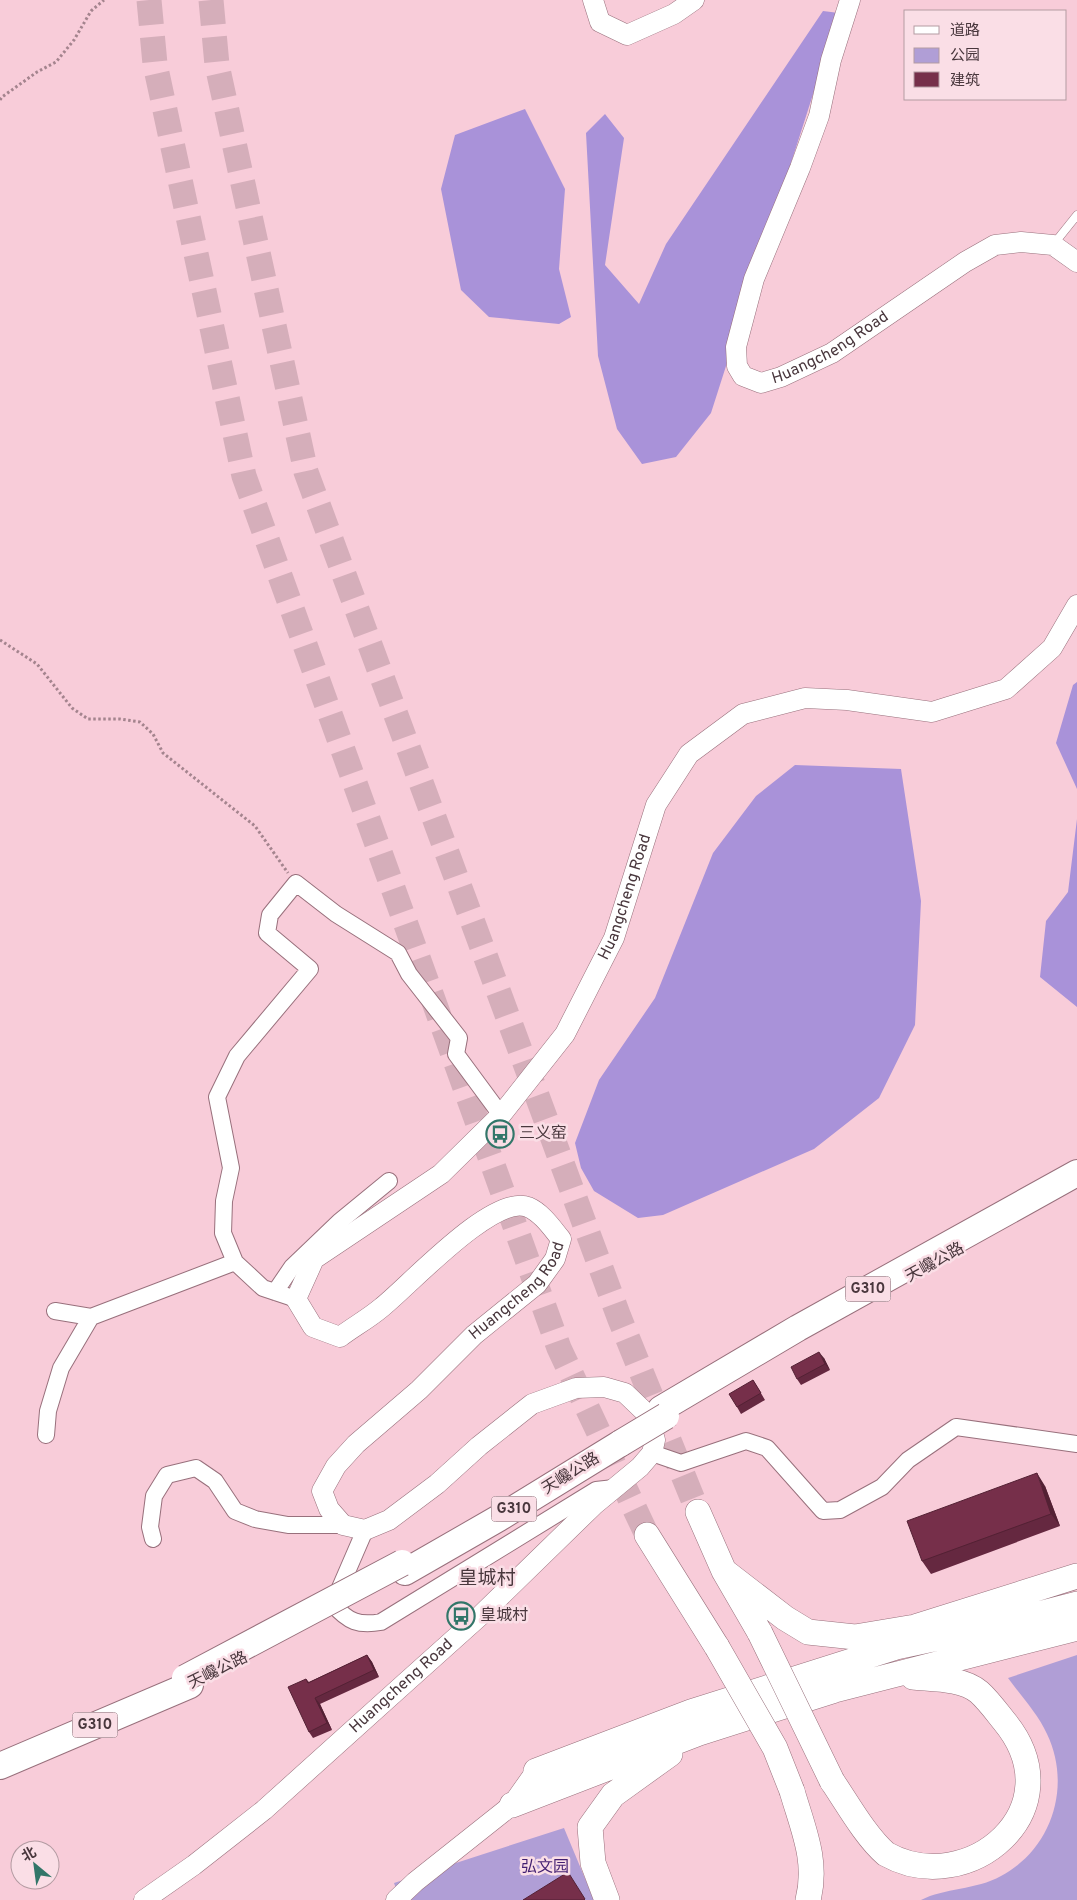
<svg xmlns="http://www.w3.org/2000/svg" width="1077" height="1900" font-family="Overpass,'Noto Sans SC',sans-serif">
<rect width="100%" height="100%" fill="#f8ccd9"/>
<!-- green -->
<path fill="#b09ed6" d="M1077,1655V1900H921C944,1888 976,1890 1001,1876C1052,1849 1072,1786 1047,1734C1038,1714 1021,1696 1008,1678Z
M564,1828L594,1900H400L394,1883Z"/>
<!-- forest -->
<path fill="#a992d9" d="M823,11L839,13L711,413L676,457L642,464L617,429L598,356L586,133L605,114L624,138L605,265L639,304L666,244Z
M525,109L565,189L559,269L571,317L559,324L489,317L461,290L441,189L455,135Z
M1077,682V789L1056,743L1073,685Z
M795,765L901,769L921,901L915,1025L879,1098L814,1149L663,1215L638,1218L594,1191L581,1168L575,1143L599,1080L655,998L713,853L756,796Z
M1077,819V1007L1040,977L1046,921L1068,892Z"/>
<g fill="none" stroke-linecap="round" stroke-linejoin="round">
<!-- primary-tunnel -->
<path stroke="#d5aeba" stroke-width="25" stroke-dasharray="25 12" stroke-linecap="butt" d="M149,0L155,64L244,476L559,1348L647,1535
M211,0L217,65L306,472L619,1317L698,1512"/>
<!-- service casing -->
<g stroke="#98707c" stroke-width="9">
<path id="service" d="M1053,245L1077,215"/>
</g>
<!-- minor casing -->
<g stroke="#98707c" stroke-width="18">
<path id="minor" d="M275,1292L292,1267L339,1222L389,1181
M296,1299L263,1288L235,1262L223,1233L224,1201L231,1168L217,1097L237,1056L310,969L267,933L270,915L296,883L336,914L398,953L409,974L459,1038L456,1054L501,1115
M55,1311L91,1317L235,1262
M46,1435L48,1411L61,1368L91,1317
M652,1453L681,1463L746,1441L767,1448L823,1511L840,1510L882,1487L908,1460L956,1427L1077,1444
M365,1530L333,1604C348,1622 359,1626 381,1622L596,1490L614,1488
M153,1539L150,1527L154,1496L167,1475L196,1468L215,1481L235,1511L255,1519L288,1525H343"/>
</g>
<!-- tertiary casing -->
<g stroke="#98707c" stroke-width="21">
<g id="tertiary">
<path d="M593,0L600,22L627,35L674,14L694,0"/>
<path id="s1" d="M850,0L831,60L819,116L800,168L754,279L736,347L737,366L743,376L761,383L781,377L832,353L965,262L995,245L1021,242L1053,245L1077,262"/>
<path id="s2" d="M144,1900L194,1865L264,1810L404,1684L481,1615L594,1505L640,1467L652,1453L655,1440L648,1415L625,1393L604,1387L576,1388L532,1404L479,1446L437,1484L389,1520L365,1530L343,1525L329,1509L322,1491L336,1466L356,1444L419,1390L474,1335L537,1284L555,1259L561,1239C552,1228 542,1213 528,1207C493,1193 408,1287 381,1308C368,1319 353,1327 340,1337L313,1327L296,1299L314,1259L441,1174L501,1115L565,1034L614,938L656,805L689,754L743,714L805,698L847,700L932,712L1006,689L1052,648L1077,605"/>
<path d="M396,1900L415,1882L512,1805L536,1771"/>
</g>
</g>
<!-- primary casing -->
<g stroke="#98707c" stroke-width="26">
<path id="primary" d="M698,1512L724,1571L760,1633
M647,1535L717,1647
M724,1571L785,1618L808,1632L855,1637L915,1627L1077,1576
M536,1771L691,1712L896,1647L989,1627L1077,1604
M832,1781C847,1803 866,1837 886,1854C968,1900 1077,1809 1004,1721C996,1711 988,1700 979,1692C963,1678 933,1679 913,1677
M792,1791C803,1829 818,1861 808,1900
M512,1805L699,1733L835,1690L1077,1628
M607,1900L593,1863L590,1827L613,1795L670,1754"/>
</g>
<!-- trunk casing -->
<g stroke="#98707c" stroke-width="28">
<path id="trunk" d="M661,1409L798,1328L1077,1173
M405,1572L499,1518L621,1443
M0,1766L190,1685"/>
</g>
<!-- path -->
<path stroke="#a4848e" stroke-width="3" stroke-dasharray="2.5 2.5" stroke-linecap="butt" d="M0,100L2,97L37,72L56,62L74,40L91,11L104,0
M0,640L37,664L72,708L88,719H120L140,722L153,734L163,753L255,826L288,873"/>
<!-- service -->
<use href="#service" stroke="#fff" stroke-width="8"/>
<!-- minor -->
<use href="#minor" stroke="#fff" stroke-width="16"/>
<!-- tertiary -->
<use href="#tertiary" stroke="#fff" stroke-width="20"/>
<!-- primary -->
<use href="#primary" stroke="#fff" stroke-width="25"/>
<!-- trunk -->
<use href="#trunk" stroke="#fff" stroke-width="26"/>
<!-- primary-bridge casing -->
<g stroke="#98707c" stroke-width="26" stroke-linecap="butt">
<path id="primary-bridge" d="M760,1633L832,1781
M717,1647L775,1748L792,1791"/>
</g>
<!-- trunk-bridge casing -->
<g stroke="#98707c" stroke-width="28" stroke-linecap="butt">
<path id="trunk-bridge" d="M621,1443L666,1416
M185,1678L402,1563"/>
</g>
<!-- primary-bridge -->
<use href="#primary-bridge" stroke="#fff" stroke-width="25"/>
<!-- trunk-bridge -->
<use href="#trunk-bridge" stroke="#fff" stroke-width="26"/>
</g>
<!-- wall -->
<path fill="#652840" d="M824,1358L830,1370L801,1385L797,1379Z
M753,1380L765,1400L741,1414L737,1407Z
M1045,1486L1060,1526L931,1574L922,1561Z
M367,1655L372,1662L379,1677L320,1704L332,1730L313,1738L309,1732L306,1679L309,1682Z"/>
<!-- shaded-wall -->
<path fill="#532134" d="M819,1352L824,1358L830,1370L825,1364Z
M1037,1473L1045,1486L1060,1526L1051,1514Z
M367,1655L372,1662L379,1677L374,1670Z
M315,1698L320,1704L332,1730L327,1723Z"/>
<!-- building -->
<path fill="#762f4a" stroke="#532134" d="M819,1352L825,1364L797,1379L791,1367Z
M753,1380L761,1393L737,1407L729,1394Z
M1037,1473L1051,1514L922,1561L907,1521Z
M367,1655L374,1670L315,1698L327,1723L309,1732L288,1687L306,1679L308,1683Z
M568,1872L585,1899L584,1900H523Z"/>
<!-- icons -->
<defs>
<g id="bus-ring" transform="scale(1.4375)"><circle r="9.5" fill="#fadee6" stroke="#327669" stroke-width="1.5"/><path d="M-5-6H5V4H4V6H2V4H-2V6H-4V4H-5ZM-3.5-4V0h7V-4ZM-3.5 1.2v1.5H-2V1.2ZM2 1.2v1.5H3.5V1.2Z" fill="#327669"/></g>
</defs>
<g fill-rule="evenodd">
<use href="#bus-ring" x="500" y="1134"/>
<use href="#bus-ring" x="461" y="1616"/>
</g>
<g text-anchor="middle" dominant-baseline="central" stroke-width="5" stroke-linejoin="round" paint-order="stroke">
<!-- shield labels -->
<g fill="#fadee6" stroke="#7e6970" stroke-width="1">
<rect x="845.5" y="1276.5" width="45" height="25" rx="4"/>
<rect x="491.5" y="1496.5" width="45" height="25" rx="4"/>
<rect x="72.5" y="1712.5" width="45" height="25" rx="4"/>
</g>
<g font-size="15" font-weight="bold" fill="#49373d">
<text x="868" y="1289">G310</text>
<text x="514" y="1509">G310</text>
<text x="95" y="1725">G310</text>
</g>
<!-- street labels -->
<g font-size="16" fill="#49373d" stroke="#fadee6">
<text stroke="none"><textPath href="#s1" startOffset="494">Huangcheng Road</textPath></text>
<text stroke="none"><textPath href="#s2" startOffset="2346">Huangcheng Road</textPath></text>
<text transform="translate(935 1263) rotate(-29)">天巉公路</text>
<text stroke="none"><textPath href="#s2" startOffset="1401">Huangcheng Road</textPath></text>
<text transform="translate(571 1474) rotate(-32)">天巉公路</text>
<text transform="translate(218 1671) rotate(-26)">天巉公路</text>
<text stroke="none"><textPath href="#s2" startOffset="335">Huangcheng Road</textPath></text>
</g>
<!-- poi labels -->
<g font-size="16" fill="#49373d" stroke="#fadee6" text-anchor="start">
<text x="519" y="1134">三义窑</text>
<text x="480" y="1616">皇城村</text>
</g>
<!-- park labels -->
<g font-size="16" fill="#421f71" stroke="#fadee6">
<text x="545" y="1868">弘文园</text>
</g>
<!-- quarter labels -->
<g font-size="19" fill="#49373d" stroke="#fadee6">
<text x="487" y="1579">皇城村</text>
</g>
</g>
<!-- legend -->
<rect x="904" y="10" width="162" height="90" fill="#fadee6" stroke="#b39ba2"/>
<rect x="914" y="26" width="25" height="8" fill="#ffffff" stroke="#b39ba2"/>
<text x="950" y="35" font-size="15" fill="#49373d">道路</text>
<rect x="914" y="48" width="25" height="15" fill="#b09ed6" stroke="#b39ba2"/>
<text x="950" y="60" font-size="15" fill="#49373d">公园</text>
<rect x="914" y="72" width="25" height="15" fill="#762f4a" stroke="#b39ba2"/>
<text x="950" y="85" font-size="15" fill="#49373d">建筑</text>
<!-- north arrow -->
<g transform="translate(35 1865) rotate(331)"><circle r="24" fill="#fadee6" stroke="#b39ba2"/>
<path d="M0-4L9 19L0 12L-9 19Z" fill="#327669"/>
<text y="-8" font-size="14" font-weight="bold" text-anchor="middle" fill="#49373d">北</text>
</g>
</svg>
